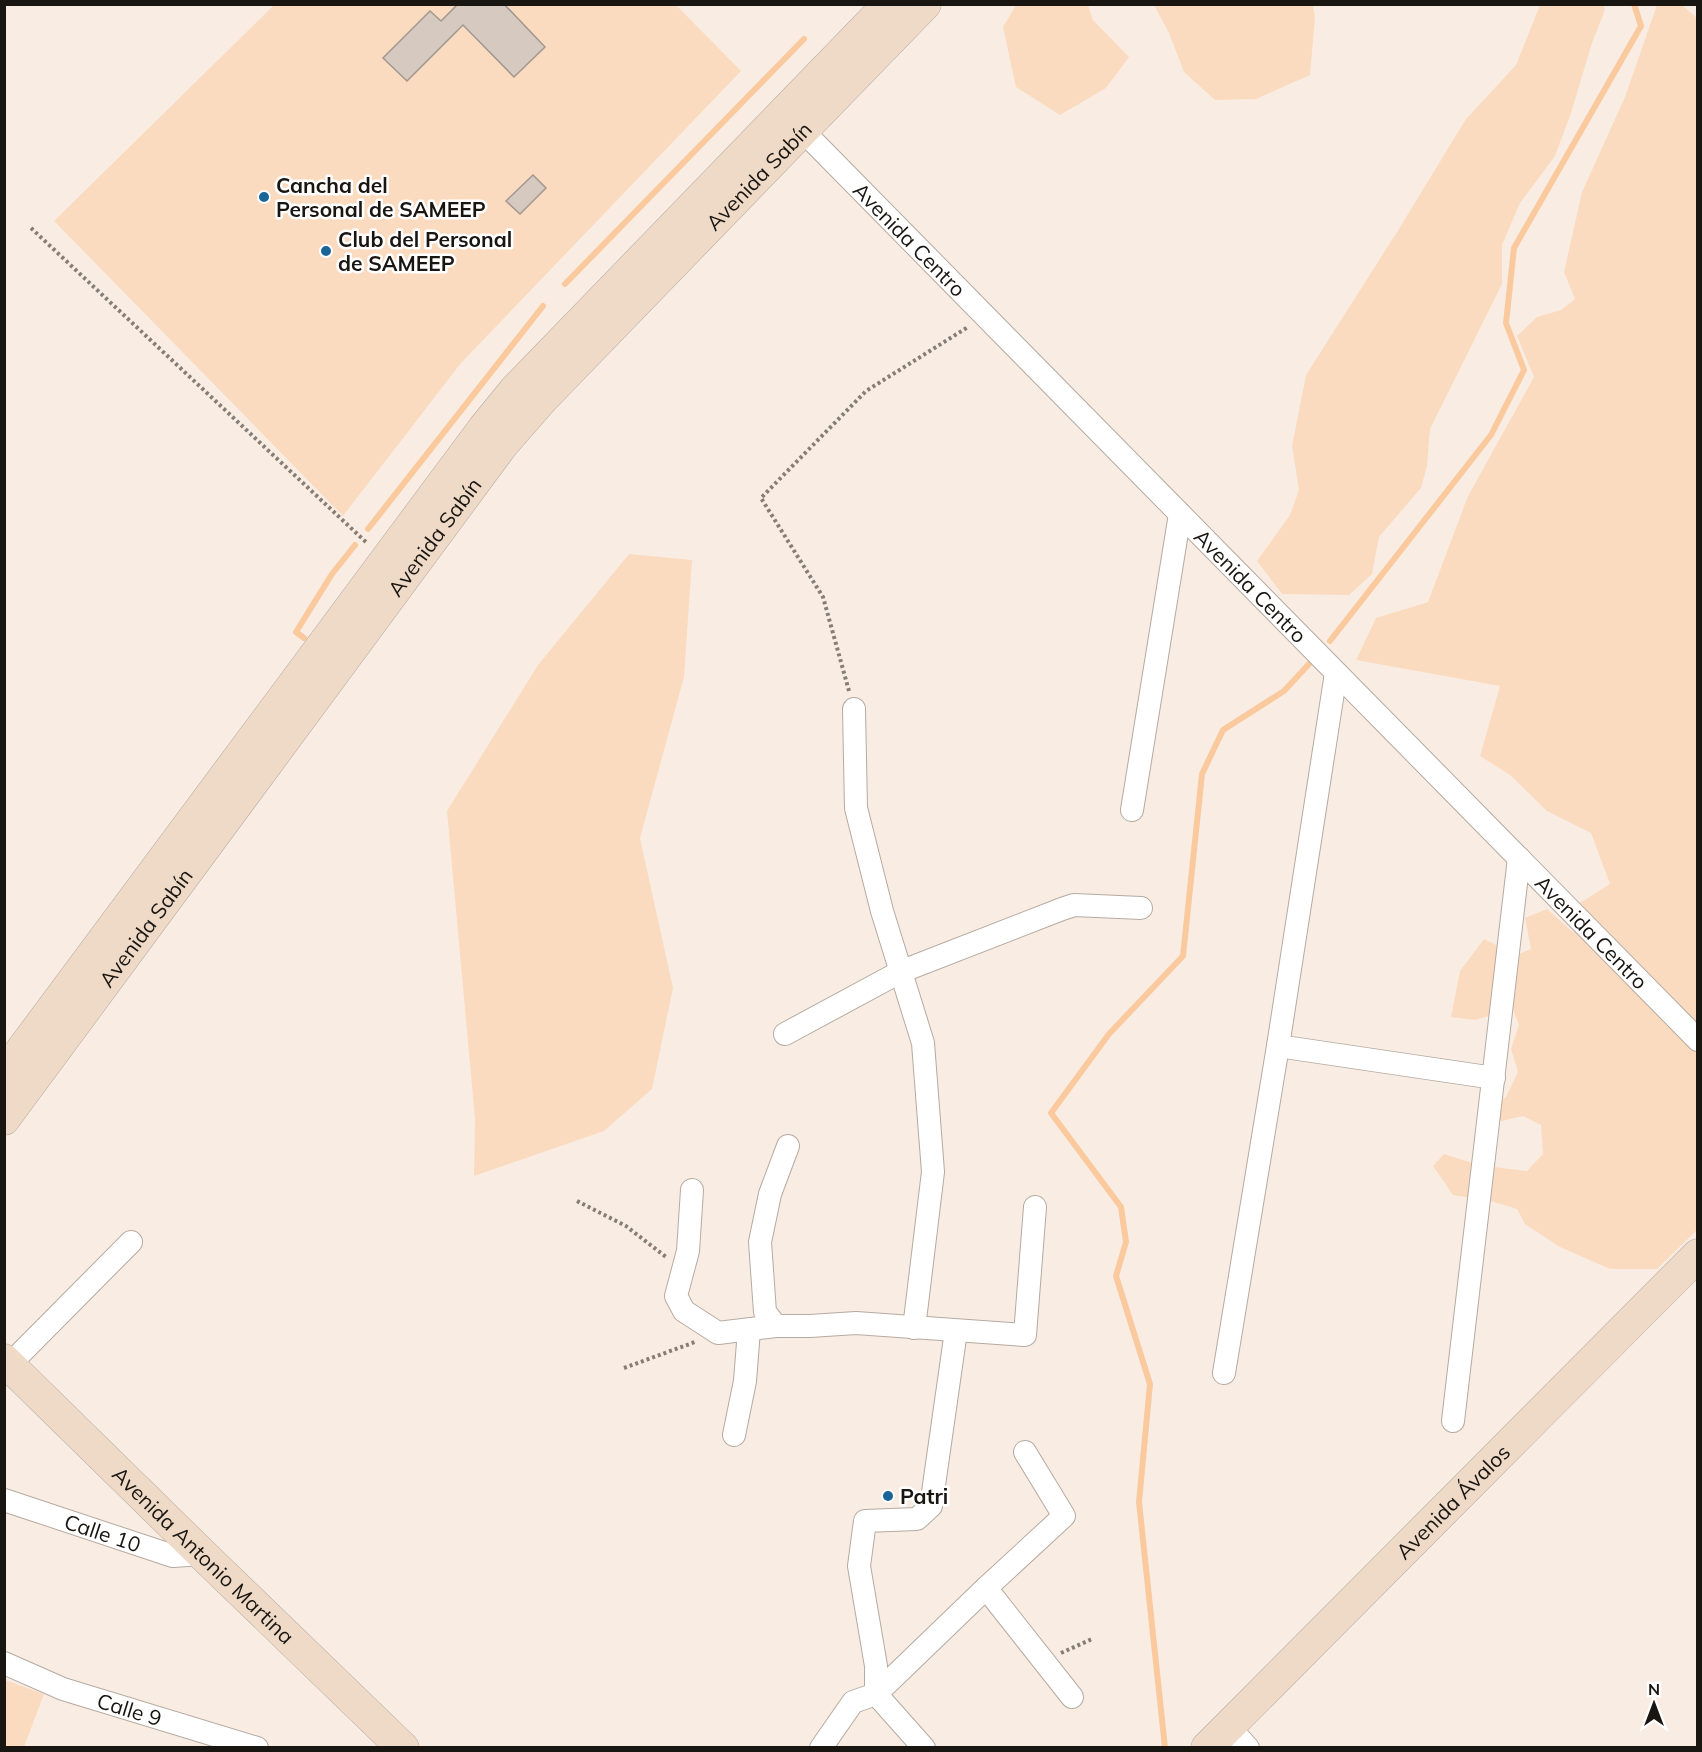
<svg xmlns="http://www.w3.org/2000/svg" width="1702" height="1752" font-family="Mulish,sans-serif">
<rect width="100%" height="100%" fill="#f9ede3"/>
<!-- green -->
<path fill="#fadbc0" d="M274,5H676L741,71L461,363L343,516L54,221Z
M1016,5H1088L1093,20L1129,57L1106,88L1060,115L1016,87L1003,27Z
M1154,5H1313L1315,18L1310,75L1256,99L1215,100L1184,72L1169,33Z
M1540,5H1604L1605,10L1592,43L1571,113L1555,156L1520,203L1502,245V284L1430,429L1427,466L1421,488L1379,537L1372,574L1349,595L1282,594L1257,561L1290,515L1299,490L1292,446L1306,375L1397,232L1466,119L1516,65Z
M1657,5H1682L1698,19V1229L1657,1269H1610L1560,1247L1525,1224L1517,1209L1494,1202L1453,1195L1433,1166L1444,1154L1479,1165L1527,1171L1543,1154L1541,1125L1523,1116L1502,1121L1485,1114L1506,1097L1518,1072L1511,1049L1519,1025L1513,1009L1475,1020L1451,1017L1460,971L1484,939L1516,955L1531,949L1525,918L1547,909L1574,933L1580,903L1610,884L1591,833L1547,811L1510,775L1480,756L1500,686L1356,660L1376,618L1428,602L1468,496L1534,377L1517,336L1537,317L1561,310L1575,299L1564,272L1582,192L1625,97Z
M629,554L692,560L684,677L640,838L673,988L652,1089L604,1131L474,1176L475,1119L447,811L538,665Z
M5,1680L44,1694L24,1747H5Z"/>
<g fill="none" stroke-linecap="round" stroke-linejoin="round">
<!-- stream -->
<path stroke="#faca9e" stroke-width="6" d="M565,284L804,39
M368,529L543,306
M304,638L296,632L332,574L355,545
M1330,641L1491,435L1524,370L1506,323L1514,248L1641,26L1634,4
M1165,1748L1139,1502L1150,1384L1116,1276L1126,1242L1121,1207L1051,1113L1109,1034L1183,956L1202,774L1223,730L1284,691L1309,664"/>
</g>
<!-- building -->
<path fill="#d6cac0" stroke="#a2978e" stroke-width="1.5" d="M458,4H504L545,47L514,77L463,25L407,81L383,58L430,11L441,21Z
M533,175L546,188L520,214L506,201Z"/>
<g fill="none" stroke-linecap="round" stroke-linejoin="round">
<!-- street casing -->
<g stroke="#b5aaa1" stroke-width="24">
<g id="street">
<path id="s1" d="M803,131L1698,1040"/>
<path d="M854,709L856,808L882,911L923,1043L933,1172L914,1328"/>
<path d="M1132,810L1180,514"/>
<path d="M785,1034L900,972L1062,909L1074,905L1141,908"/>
<path d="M1278,1046L1494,1078"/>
<path d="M692,1190L688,1251L676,1296L684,1311L718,1333L776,1326H810L856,1323L1025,1335L1035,1207"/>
<path d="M776,1326L765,1312L760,1242L770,1194L788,1146"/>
<path d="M9,1365L131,1242"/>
<path d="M1224,1373L1278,1046L1336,673"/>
<path d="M1453,1421L1519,858"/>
<path d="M734,1435L745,1381L749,1330"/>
<path id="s2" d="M4,1500L173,1556L202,1554"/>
<path d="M986,1588L1072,1697"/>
<path id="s3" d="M4,1663L63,1689L257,1748"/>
<path d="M1229,1727L1248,1748"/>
<path d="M821,1748L853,1702L876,1694L986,1588L1064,1516L1025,1452"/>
<path d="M924,1748L876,1694V1666L859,1566L865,1521L917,1519L931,1506L956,1331"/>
</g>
</g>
<!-- secondary casing -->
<g stroke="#b5aaa1" stroke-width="33">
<g id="secondary">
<path d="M4,1074L484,428L515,390L889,4"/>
<path id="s4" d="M4,1119L502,445L544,397L925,4"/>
<path id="s5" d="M4,1360L202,1554L403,1748"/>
<path id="s6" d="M1207,1748L1698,1255"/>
</g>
</g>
<!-- path -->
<path stroke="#857d76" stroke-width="4" stroke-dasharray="3 3" stroke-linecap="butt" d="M31,228L368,544
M849,691L823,597L761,498L866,391L968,327
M577,1201L626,1226L666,1257
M624,1368L695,1342
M1061,1653L1092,1639"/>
<!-- street -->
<use href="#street" stroke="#fff" stroke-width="22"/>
<!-- secondary -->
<use href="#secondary" stroke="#eedac6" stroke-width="32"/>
</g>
<!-- markers -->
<g fill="#196598" stroke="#fff" stroke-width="2">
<circle cx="264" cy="197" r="6"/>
<circle cx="326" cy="251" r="6"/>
<circle cx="888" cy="1496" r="6"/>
</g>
<g text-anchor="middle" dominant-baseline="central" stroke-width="5" stroke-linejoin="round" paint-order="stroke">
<!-- street labels -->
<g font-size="21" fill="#191511" stroke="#fff">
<text stroke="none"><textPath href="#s4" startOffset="1210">Avenida Sabín</textPath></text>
<text stroke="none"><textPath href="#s1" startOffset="152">Avenida Centro</textPath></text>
<text stroke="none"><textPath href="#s4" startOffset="724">Avenida Sabín</textPath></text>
<text stroke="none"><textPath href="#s1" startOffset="638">Avenida Centro</textPath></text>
<text stroke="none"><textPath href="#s4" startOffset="238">Avenida Sabín</textPath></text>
<text stroke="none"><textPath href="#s1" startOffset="1124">Avenida Centro</textPath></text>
<text stroke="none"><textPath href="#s6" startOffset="348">Avenida Ávalos</textPath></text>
<text stroke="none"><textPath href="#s2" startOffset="104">Calle 10</textPath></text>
<text stroke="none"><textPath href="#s5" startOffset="279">Avenida Antonio Martina</textPath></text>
<text stroke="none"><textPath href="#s3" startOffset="134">Calle 9</textPath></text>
</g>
<!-- poi labels -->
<g font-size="21" font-weight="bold" fill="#191511" stroke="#fff" text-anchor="start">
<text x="276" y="185">Cancha del<tspan x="276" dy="24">Personal de SAMEEP</tspan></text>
<text x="338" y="239">Club del Personal<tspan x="338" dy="24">de SAMEEP</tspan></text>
<text x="900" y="1496">Patri</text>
</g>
</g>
<!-- border -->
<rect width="1702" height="1752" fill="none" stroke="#191511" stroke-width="12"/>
<!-- north arrow -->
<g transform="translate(1654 1704)" stroke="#ffffff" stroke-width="4.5" paint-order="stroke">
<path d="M0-4.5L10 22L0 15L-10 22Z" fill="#191511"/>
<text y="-9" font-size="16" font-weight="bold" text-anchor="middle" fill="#191511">N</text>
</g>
</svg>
